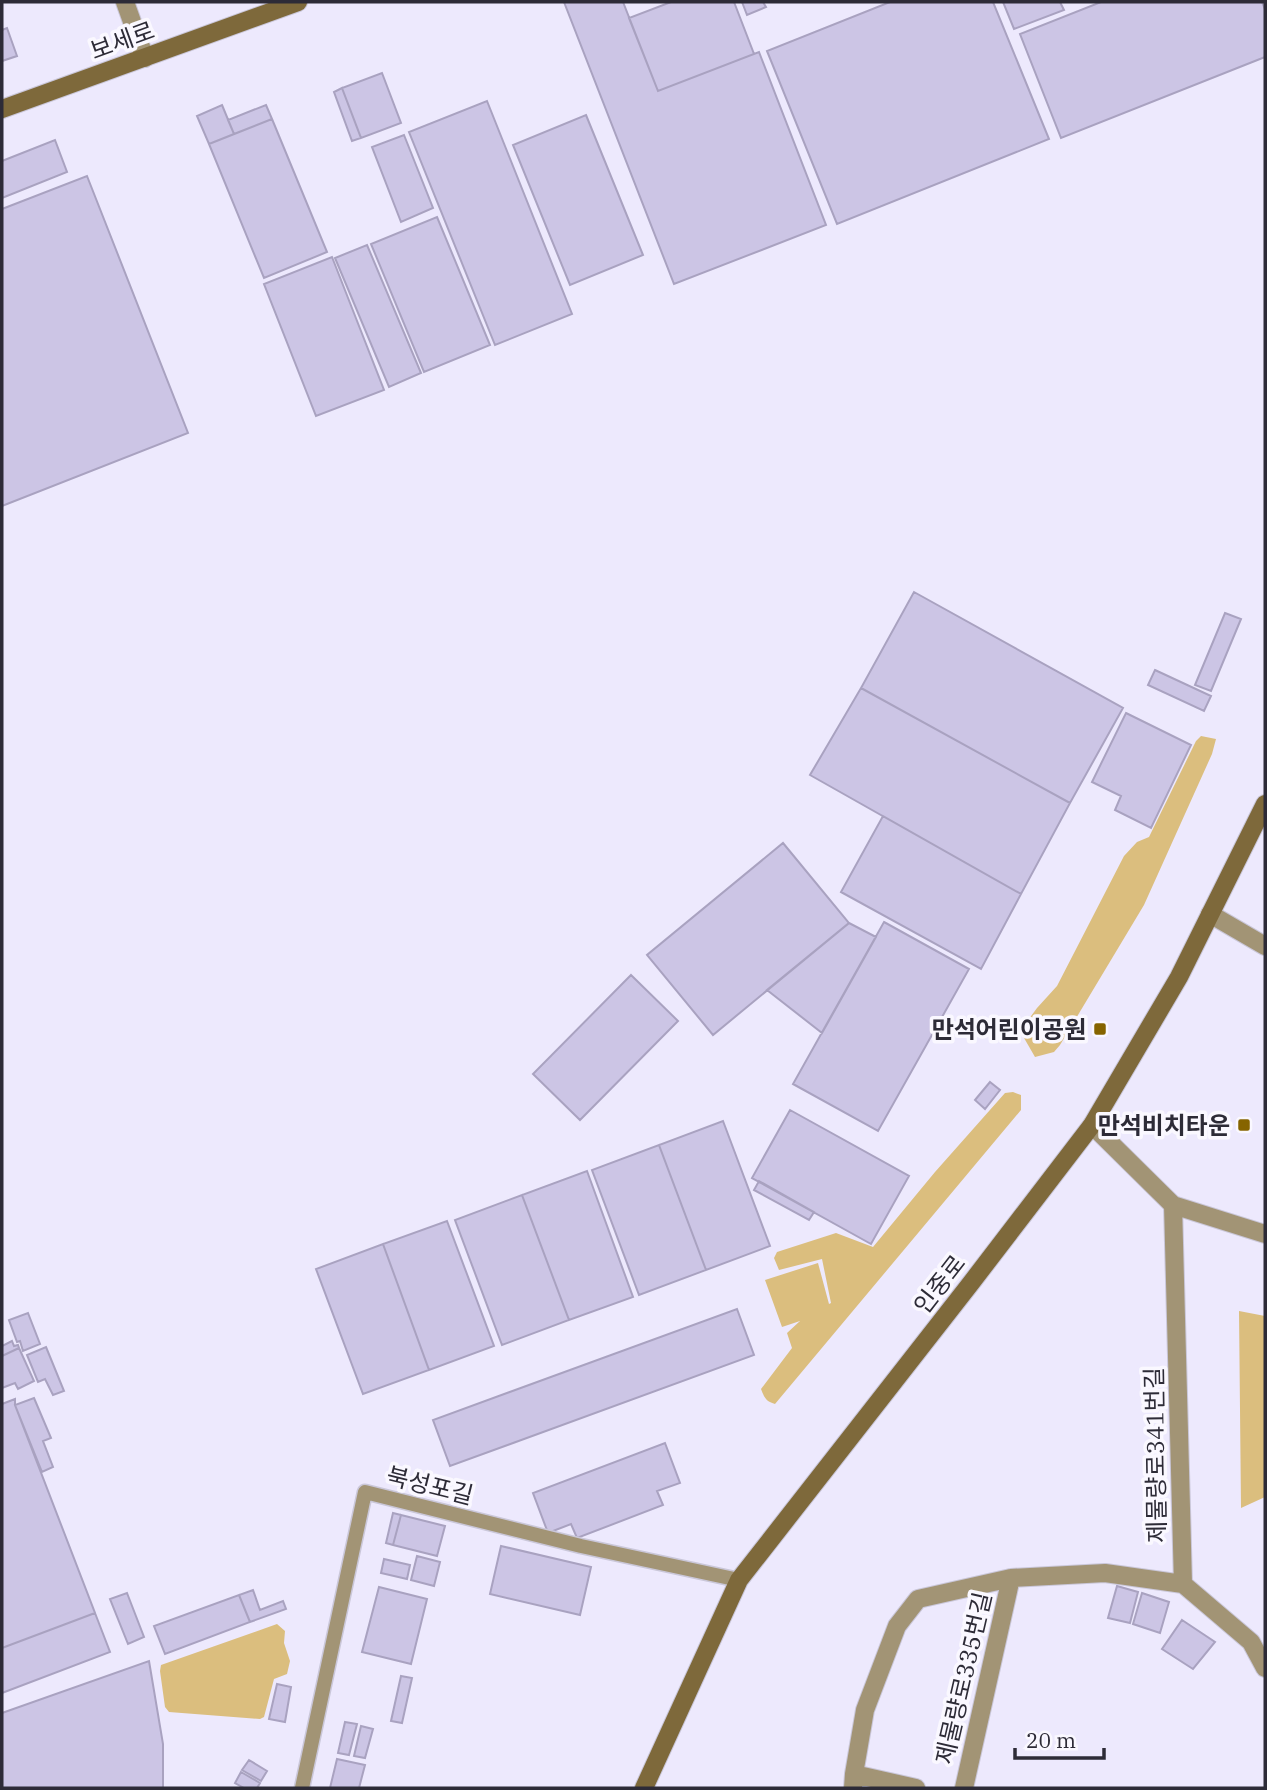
<svg xmlns="http://www.w3.org/2000/svg" width="1267" height="1790" font-family="'IBM Plex Serif','Noto Sans KR',serif">
<rect width="100%" height="100%" fill="#ede9fd"/>
<!-- green -->
<path fill="#dbbe7e" d="M1201,736L1216,739L1212,754L1144,905L1060,1045L1054,1052L1035,1057L1020,1031L1037,1008L1057,986L1124,856L1137,842L1149,837L1196,741Z
M1013,1092L1021,1095V1110L775,1404C766,1402 764,1397 761,1389L792,1348L787,1333L800,1321L782,1327L765,1280L818,1263L829,1304L831,1303L822,1259L779,1270L774,1258L777,1252L836,1233L873,1247L935,1172L1005,1093Z
M1239,1311L1265,1316V1497L1241,1508Z
M277,1624L285,1631L284,1643L290,1661L287,1674L274,1679L264,1717L260,1719L169,1712L165,1707L160,1671L161,1665Z"/>
<!-- building -->
<path fill="#ccc5e5" stroke="#a9a2c0" stroke-width="2" d="M564,2H623L658,91L759,52L826,225L674,284Z
M671,2H734L754,54L658,91L629,18Z
M742,2H763L766,7L747,15Z
M890,2H993L1049,139L837,224L767,51Z
M1003,2H1060L1064,10L1014,29Z
M1101,2H1262L1265,9V57L1061,138L1020,34Z
M7,28L17,56L2,61V30Z
M382,73L401,123L361,138L342,88Z
M342,88L361,138L352,141L334,92Z
M487,101L572,314L495,345L409,132Z
M222,105L234,134L209,144L197,116Z
M266,105L272,119L234,134L228,120Z
M586,115L643,255L570,285L513,145Z
M272,119L327,252L264,278L209,144Z
M404,135L433,208L401,222L372,147Z
M55,140L67,172L2,198V161Z
M87,176L188,433L2,506V209Z
M437,217L490,345L424,372L371,244Z
M367,245L421,373L389,387L335,258Z
M332,257L384,390L316,416L264,284Z
M914,592L1123,708L1070,803L861,688Z
M1225,613L1241,619L1211,691L1195,685Z
M1155,670L1211,696L1204,711L1148,685Z
M861,688L1070,803L1021,894L810,775Z
M1126,713L1191,745L1151,828L1115,810L1121,796L1092,782Z
M883,816L1021,894L981,969L841,892Z
M783,843L849,923L713,1035L647,955Z
M884,922L969,969L878,1131L793,1084Z
M849,923L876,937L822,1033L767,990Z
M631,975L678,1021L580,1120L533,1074Z
M990,1082L1000,1090L985,1109L975,1100Z
M790,1110L909,1176L871,1244L752,1178Z
M723,1121L770,1246L706,1270L659,1145Z
M659,1145L706,1270L639,1295L592,1170Z
M587,1171L633,1297L569,1320L522,1195Z
M759,1181L814,1212L809,1220L754,1190Z
M522,1195L569,1320L502,1345L455,1220Z
M447,1221L494,1346L429,1370L383,1244Z
M383,1244L429,1370L363,1394L316,1269Z
M737,1309L754,1355L450,1466L433,1420Z
M28,1313L40,1344L23,1351L20,1341L17,1342L9,1320Z
M12,1341L14,1346L18,1345L19,1348L2,1356V1346Z
M46,1347L64,1391L53,1395L45,1379L38,1382L27,1355Z
M19,1348L34,1381L18,1389L15,1383L2,1388V1356Z
M34,1398L51,1438L43,1441L53,1467L42,1472L15,1405Z
M15,1399V1405L95,1613L2,1648V1404Z
M665,1443L680,1483L657,1491L663,1505L577,1538L571,1524L548,1533L533,1493Z
M393,1513L401,1515L393,1545L386,1543Z
M401,1515L445,1526L437,1556L393,1545Z
M501,1546L591,1567L580,1615L490,1594Z
M417,1556L440,1562L434,1586L411,1580Z
M384,1559L410,1565L407,1579L381,1573Z
M1117,1586L1138,1592L1130,1623L1108,1618Z
M379,1587L427,1599L411,1664L362,1652Z
M253,1590L260,1610L283,1601L286,1609L250,1622L239,1595Z
M127,1593L144,1637L128,1644L110,1599Z
M1142,1593L1169,1602L1160,1633L1133,1624Z
M239,1595L250,1622L165,1654L154,1626Z
M95,1613L110,1652L2,1693V1648Z
M1182,1620L1215,1642L1193,1669L1162,1649Z
M149,1661L163,1744V1788H2V1713Z
M401,1676L412,1678L402,1723L391,1721Z
M277,1684L291,1687L285,1722L269,1719Z
M345,1722L357,1724L349,1755L338,1753Z
M361,1726L373,1729L365,1758L354,1756Z
M337,1759L365,1765L359,1788H330Z
M249,1760L267,1771L261,1781L242,1770Z
M241,1772L260,1783L257,1788H244L235,1783Z"/>
<g fill="none" stroke-linecap="round" stroke-linejoin="round">
<!-- lane casing -->
<g stroke="#cac7d9" stroke-width="17">
<path id="lane" d="M302,1788L365,1492L581,1546L739,1580"/>
</g>
<!-- street casing -->
<g stroke="#cac7d9" stroke-width="20">
<path id="street" d="M125,2L145,58
M1210,914L1265,946
M1092,1125L1173,1205L1265,1234
M1173,1205L1183,1584L1251,1642L1265,1668
M854,1774L916,1788
M853,1788L854,1774L865,1710L897,1626L918,1599L1011,1578
M964,1788L1011,1578L1105,1573L1183,1584"/>
</g>
<!-- secondary casing -->
<g stroke="#cac7d9" stroke-width="20">
<path id="secondary" d="M2,109L298,2
M644,1788L739,1580L971,1283L1092,1125L1179,977L1265,804"/>
</g>
<!-- lane -->
<use href="#lane" stroke="#a29475" stroke-width="14"/>
<!-- street -->
<use href="#street" stroke="#a29475" stroke-width="18"/>
<!-- secondary -->
<use href="#secondary" stroke="#7e693b" stroke-width="18"/>
</g>
<!-- markers -->
<g fill="#866400" stroke="#faf8ff" stroke-width="2.5">
<rect x="1093" y="1022" width="14" height="14" rx="3.5"/>
<rect x="1237" y="1118" width="14" height="14" rx="3.5"/>
</g>
<g text-anchor="middle" dominant-baseline="central" stroke-width="7" stroke-linejoin="round" paint-order="stroke">
<!-- street labels -->
<g font-size="24" fill="#2d2b37" stroke="#faf8ff">
<text transform="translate(122 40) rotate(-20)">보세로</text>
<text transform="translate(939 1284) rotate(-52)">인중로</text>
<text transform="translate(1155 1455) rotate(-91)">제물량로341번길</text>
<text transform="translate(430 1485) rotate(14)">북성포길</text>
<text transform="translate(963 1678) rotate(-77)">제물량로335번길</text>
</g>
<!-- poi labels -->
<g font-size="24" font-weight="bold" fill="#2d2b37" stroke="#faf8ff" text-anchor="end">
<text x="1086" y="1029">만석어린이공원</text>
<text x="1230" y="1125">만석비치타운</text>
</g>
</g>
<!-- border -->
<rect width="1267" height="1790" fill="none" stroke="#2d2b37" stroke-width="7"/>
<!-- scale -->
<path d="M1015 1748v10h89v-10" fill="none" stroke="#2d2b37" stroke-width="3.5"/>
<text x="1026" y="1748" font-size="21" fill="#2d2b37" stroke="#faf8ff" stroke-width="5" paint-order="stroke">20 m</text>
</svg>
